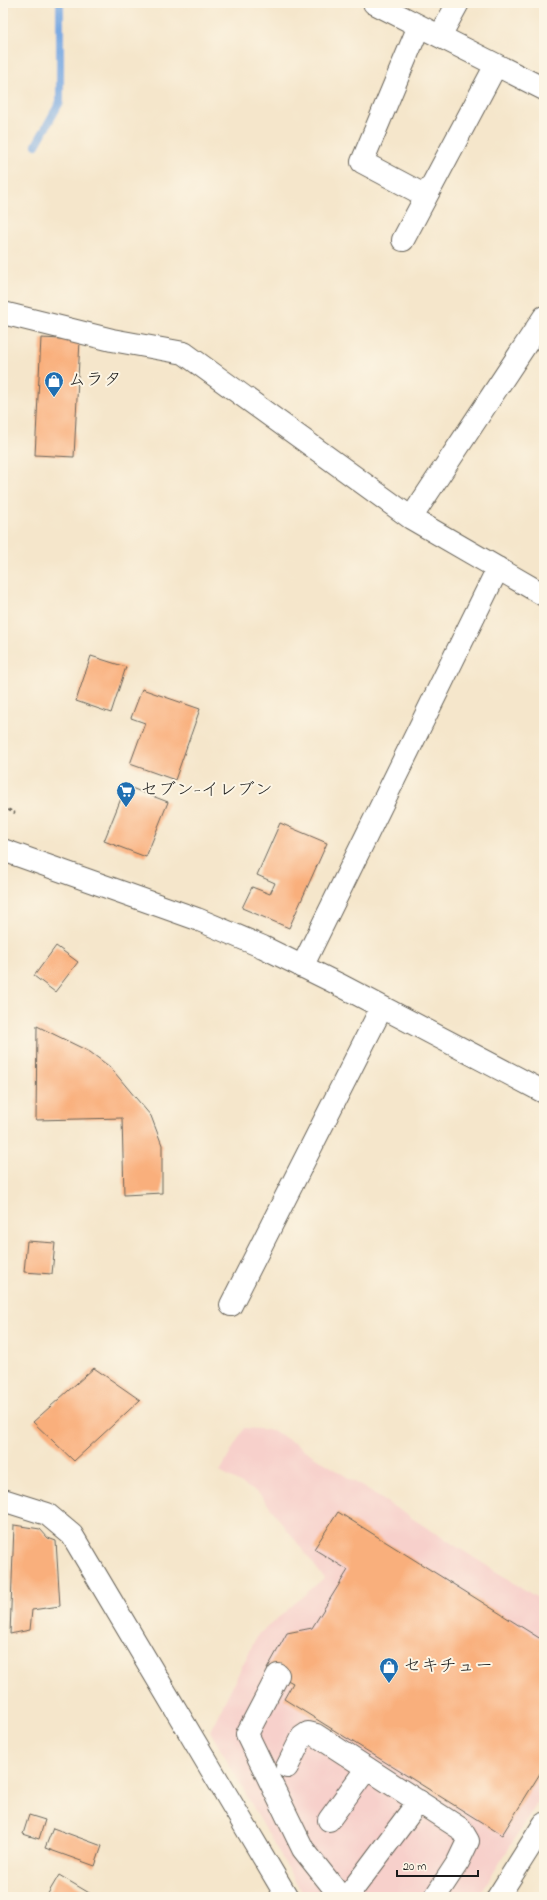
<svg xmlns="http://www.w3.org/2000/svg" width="547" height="1900" font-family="'Indie Flower','Klee One',sans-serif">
<rect width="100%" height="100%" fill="#fcf5e5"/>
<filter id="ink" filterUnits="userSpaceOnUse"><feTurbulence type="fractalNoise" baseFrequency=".025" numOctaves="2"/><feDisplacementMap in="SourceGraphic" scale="8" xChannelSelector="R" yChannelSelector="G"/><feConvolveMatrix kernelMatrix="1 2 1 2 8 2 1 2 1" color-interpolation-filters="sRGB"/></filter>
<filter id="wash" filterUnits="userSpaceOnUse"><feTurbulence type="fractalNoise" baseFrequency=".012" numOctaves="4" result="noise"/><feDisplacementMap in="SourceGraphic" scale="16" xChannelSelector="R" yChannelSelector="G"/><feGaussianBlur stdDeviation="0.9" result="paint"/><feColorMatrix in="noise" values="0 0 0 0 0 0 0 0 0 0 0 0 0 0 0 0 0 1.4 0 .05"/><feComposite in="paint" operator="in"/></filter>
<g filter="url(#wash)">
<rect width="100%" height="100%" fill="#f5e6cb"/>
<!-- built -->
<path fill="#f7d0cb" d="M244,1428L273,1430L544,1602V1793L478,1897H304L210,1731L257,1636L324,1578L260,1494L220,1472Z"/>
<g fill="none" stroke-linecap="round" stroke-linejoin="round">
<!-- stream -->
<path stroke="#77a8e2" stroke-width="8" d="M36,145L60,102V3"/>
</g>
<g id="blocks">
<!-- building -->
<path fill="#f9af7c" d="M41,338L80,340L74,457L35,455Z
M91,656L126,667L111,713L76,701Z
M142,689L200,709L175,780L130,764L145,723L131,718Z
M126,786L168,802L146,857L104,841Z
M280,823L327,843L289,928L242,908L252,887L270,894L275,883L257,875Z
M56,946L78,962L55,992L34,976Z
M37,1026L90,1052L110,1067L151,1116L162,1145V1193L124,1195L122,1118L36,1120Z
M27,1241L55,1243L52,1274L24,1272Z
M94,1368L140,1400L74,1461L33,1422Z
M338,1512L544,1641V1767L502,1835L284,1699L293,1683L267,1669L287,1633L312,1628L348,1570L314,1549Z
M14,1525L40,1529L48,1538L56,1541L60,1606L32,1610L30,1630L10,1634Z
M29,1815L45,1820L39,1839L23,1834Z
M53,1828L102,1846L95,1866L45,1848Z
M59,1875L96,1897H46Z"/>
</g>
</g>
<g filter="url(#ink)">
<use href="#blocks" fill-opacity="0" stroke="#686359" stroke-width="1"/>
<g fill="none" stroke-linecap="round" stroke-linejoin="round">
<!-- minor casing -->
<g stroke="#686359" stroke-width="24">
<path id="minor" d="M374,3L544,89
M419,26L362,162L426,196
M440,36L458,3
M403,240L496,65
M3,313L112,340L184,353L411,518L544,595
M411,518L544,317
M3,850L197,919L263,947L338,984L544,1092
M302,967L498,568
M231,1305L382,1007
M3,1500L47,1514L72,1535L287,1897
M278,1675L247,1734L303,1849L341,1897
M287,1767L302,1737L308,1733L316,1735L461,1829L468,1841L458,1862L435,1897
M329,1820L367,1768
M347,1897L419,1801
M498,1897L544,1824"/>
</g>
<!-- path -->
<path stroke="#686359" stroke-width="2.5" stroke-dasharray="3 3" stroke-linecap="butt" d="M3,807L15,813"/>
<!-- minor -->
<use href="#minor" stroke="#fff" stroke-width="22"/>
</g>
</g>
<!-- icons -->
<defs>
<g id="shop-pin" transform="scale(1)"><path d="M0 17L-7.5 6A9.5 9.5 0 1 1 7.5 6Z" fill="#1f6fb2" stroke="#fcf5e5"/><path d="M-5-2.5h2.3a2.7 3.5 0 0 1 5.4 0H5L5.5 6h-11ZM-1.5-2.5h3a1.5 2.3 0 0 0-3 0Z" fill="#fff"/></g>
<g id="supermarket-pin" transform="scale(1)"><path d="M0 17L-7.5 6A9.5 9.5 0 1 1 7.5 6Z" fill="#1f6fb2" stroke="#fcf5e5"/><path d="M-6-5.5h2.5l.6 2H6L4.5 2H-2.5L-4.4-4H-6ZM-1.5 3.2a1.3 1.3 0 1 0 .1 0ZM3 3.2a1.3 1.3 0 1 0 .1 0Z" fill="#fff"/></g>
</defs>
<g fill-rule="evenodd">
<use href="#shop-pin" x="54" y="381"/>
<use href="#supermarket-pin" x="126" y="791"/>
<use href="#shop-pin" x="389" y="1667"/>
</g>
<g text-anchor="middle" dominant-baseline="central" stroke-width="4" stroke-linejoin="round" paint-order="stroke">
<!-- poi labels -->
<g font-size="18" fill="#1c1c1c" stroke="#fcf5e5" text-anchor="start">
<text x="68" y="381">ムラタ</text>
<text x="140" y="791">セブン-イレブン</text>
<text x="403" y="1667">セキチュー</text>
</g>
</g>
<!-- margin -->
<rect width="547" height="1900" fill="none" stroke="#fcf5e5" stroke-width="16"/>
<!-- scale -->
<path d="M397 1870v6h81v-6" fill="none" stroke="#1c1c1c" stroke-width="2"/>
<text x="403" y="1870" font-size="12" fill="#1c1c1c" stroke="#fcf5e5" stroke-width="3" paint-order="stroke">20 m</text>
</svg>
